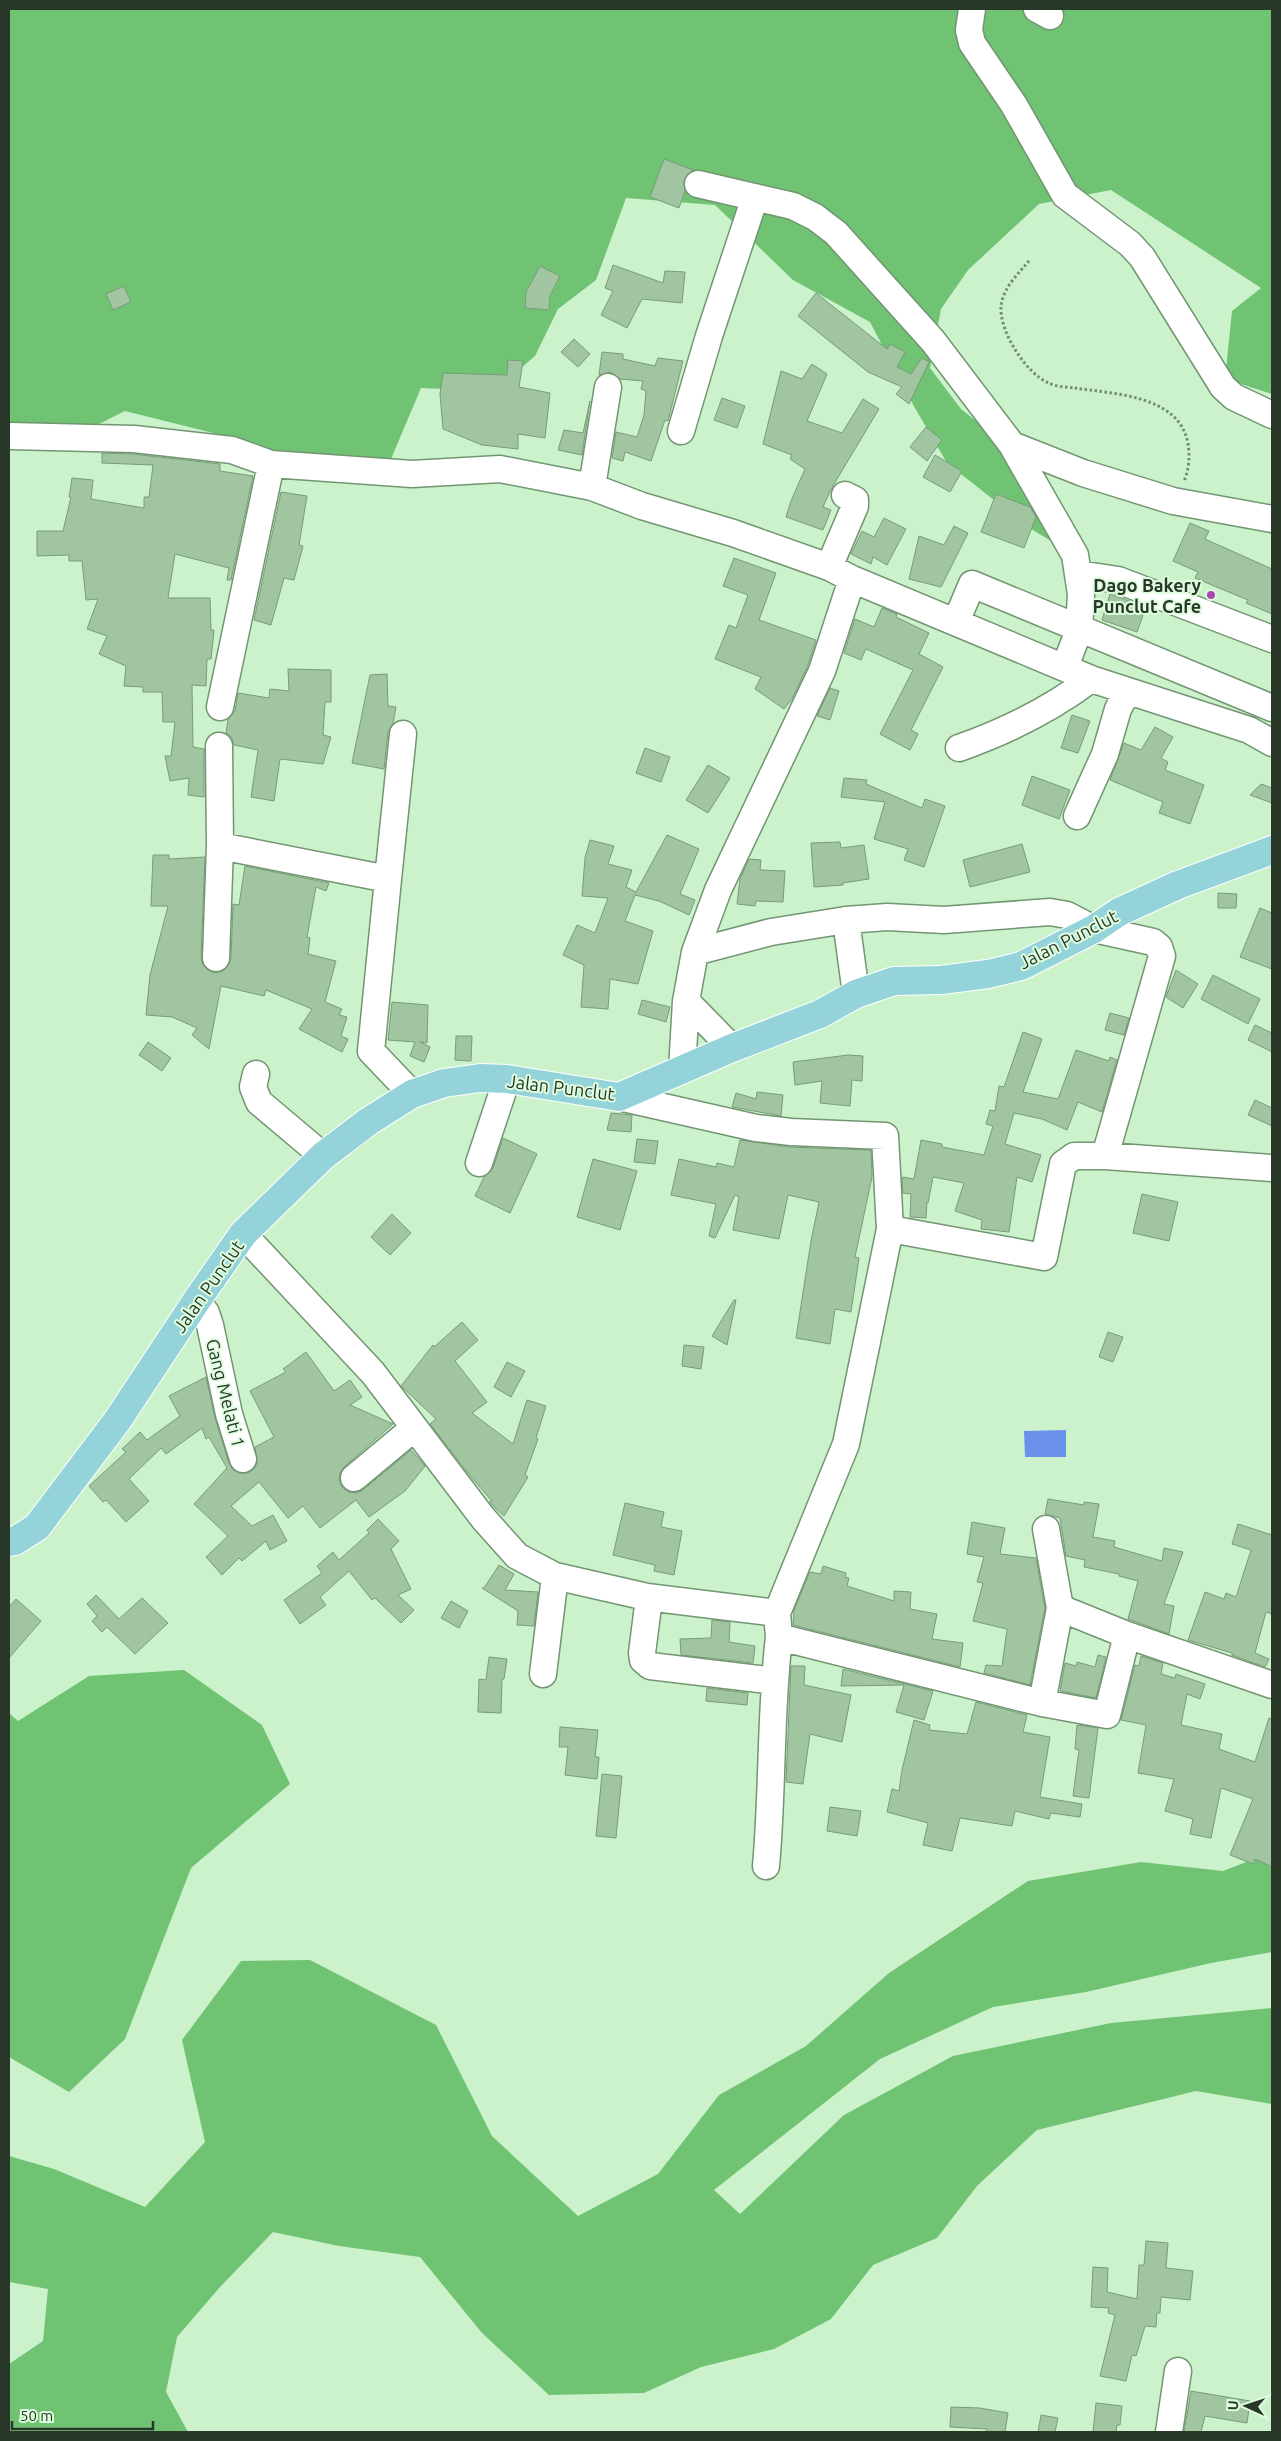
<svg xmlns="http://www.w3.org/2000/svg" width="1281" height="2441" font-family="Ubuntu,sans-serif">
<rect width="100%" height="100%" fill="#ccf2cc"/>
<!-- forest -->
<path fill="#6fc373" d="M9,9H1272V394L1225,379L1232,311L1261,288L1111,190L1039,204L968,270L941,309L930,368L961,409L1020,456L1064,549L1028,527L947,463L915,408L870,322L793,280L715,205L626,198L596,280L558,309L535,356L494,391L421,388L388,466L325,471L241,440L125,411L65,441L9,423Z
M184,1670L262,1725L290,1784L191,1868L125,2039L69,2092L9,2057V1713L18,1721L89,1676Z
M1272,1852V1952L1211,1963L1086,1992L993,2007L880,2059L714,2190L740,2214L844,2115L953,2056L1111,2023L1272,2008V2104L1196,2091L1037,2130L977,2186L937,2238L873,2265L831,2319L774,2349L701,2367L644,2393L549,2395L482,2333L420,2257L339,2246L273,2232L220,2287L177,2337L166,2392L188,2432H9V2364L43,2341L48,2289L9,2282V2156L54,2169L145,2207L205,2142L182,2040L241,1961L310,1960L436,2025L492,2136L578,2216L658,2174L719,2095L806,2046L889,1973L1028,1881L1141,1862L1223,1871Z"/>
<!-- water -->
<path fill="#6b92eb" d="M1066,1430V1457H1025L1024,1431Z"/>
<!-- building -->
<path fill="#a0c5a0" stroke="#789c79" d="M664,159L693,170L684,180L685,191L679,208L650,197Z
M613,265L663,283L665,271L685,272L682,303L642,299L627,328L601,315L613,291L605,288Z
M540,266L560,276L550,296L549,310L525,308L526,292Z
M124,286L131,302L113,310L106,294Z
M816,293L887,349L890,344L905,352L897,367L911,374L922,358L929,362L909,404L896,394L902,387L868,372L798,316Z
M574,339L590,354L578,367L561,352Z
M602,352L623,354V359L655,366L658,358L683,361L668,421L665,420L651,461L625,452L623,461L612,458L616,432L637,437L644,415L646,391L641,389L643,381L620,379L610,372L599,375Z
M508,360L523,361L519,387L550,393L545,438L518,434V449L482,445L443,429L440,394L443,373L507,375Z
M812,364L827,374L807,421L842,433L863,399L879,409L831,489L823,507L831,510L823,530L786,517L791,501L805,469L790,459L792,455L763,444L781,371L802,379Z
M722,398L745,406L737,428L714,420Z
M590,401L582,455L558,450L564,430L583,433Z
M926,427L942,440L927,461L910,447Z
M102,453L133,454L220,464V471L253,476L231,580H227L229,568L175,554L168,598H210L211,630H214L211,659H207L206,686L192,685L193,747L204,749V797L188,795L189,778L170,781L165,756H171L175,722H163L162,692H143V687L124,686L126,666L99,654L107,636L87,629L98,599L86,600L82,561H69V555L37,556V531H63L71,497H69L72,478L93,480L91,499L144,508V497H149L153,465L102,463Z
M935,455L962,471L950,492L923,477Z
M281,492L307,496L299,545L303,546L294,580L284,578L271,625L254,620Z
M996,494L1030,507L1036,517L1024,548L981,532Z
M884,518L906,529L887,565L873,557L871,564L851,554L862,531L874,537Z
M1190,523L1209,531L1205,539L1272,569V614L1246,603L1248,600L1195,578L1198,572L1173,561Z
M954,526L968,533L941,587L909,579L919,536L944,545Z
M734,558L776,573L759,620L816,640L808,665L792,699L784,709L755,689L761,677L715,659L729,625L736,628L748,595L723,586Z
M1110,594L1146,607L1137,632L1102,620Z
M882,608L897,614L896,617L929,633L919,654L943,667L911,730L918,734L910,750L880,734L913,670L866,649L861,660L844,653L855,619L874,627Z
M288,669L331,670V702H325L323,735L331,737L323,764L280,759L274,801L251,797L258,750L234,745L232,738L226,733L228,719L235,711L238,693L269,698L270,689L289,691Z
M387,674L388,706L396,707L393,723L388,732L384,769L352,763L370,675Z
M830,688L839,691L830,720L817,716Z
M1072,715L1090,721L1078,753L1061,748Z
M1155,727L1173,737L1161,758L1168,762L1165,770L1204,785L1190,824L1159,813L1163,802L1110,780L1124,743L1141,750Z
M645,748L670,757L661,782L636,773Z
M708,765L730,778L708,813L686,800Z
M1032,776L1070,790L1059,819L1022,805Z
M844,778L867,780L866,784L922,808L925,799L945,806L924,867L904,860L908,849L874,839L885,802L841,797Z
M1261,784L1272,788V803L1250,795Z
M667,835L699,849L680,894L695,900L689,915L659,901L635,895L625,921L653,931L638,984L610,979L608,1009L581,1007L584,965L563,955L577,925L595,933L608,898L582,896L585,858L590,840L614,846L608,864L632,870L626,887L636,892Z
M840,842L841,848L864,845L869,879L843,883V885L814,887L811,843Z
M1022,844L1030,872L970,887L963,860Z
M153,855H169V859L205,857L201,958L203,965L208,970L215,973L223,971L228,966L231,959L233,904L239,905L245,866L329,883L326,891L316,887L307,937L310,938L308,954L336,961L325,1002L342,1009L339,1015L347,1017L341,1036L348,1039L342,1052L299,1029L312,1009L266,990L264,996L221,986L209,1049L192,1035L197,1028L172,1017L146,1015L150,975L168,906H151Z
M749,859L761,860L760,870L785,871L783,902L756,901L755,906L737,904L740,879Z
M1218,893L1237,894L1236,908H1218Z
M1260,908L1272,913V969L1240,957Z
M1176,970L1198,984L1183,1008L1166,997Z
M1213,975L1260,999L1248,1024L1201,999Z
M642,1000L670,1007L666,1022L638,1014Z
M392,1002L428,1005L427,1043L420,1042L430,1047L424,1062L410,1056L415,1042L388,1040Z
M1110,1013L1129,1018L1124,1035L1105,1030Z
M1255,1025L1272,1033V1052L1248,1040Z
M1023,1032L1042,1039L1023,1092L1058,1099L1076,1050L1109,1061L1110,1057L1117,1060L1102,1112L1078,1102L1067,1130L1042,1119L1014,1113L1005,1144L1041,1155L1032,1182L1017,1177L1009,1232L981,1229L982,1220L955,1211L964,1183L933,1177L928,1203L927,1202L926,1218L910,1217L911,1194L903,1193L902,1180L903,1177L914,1179L921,1140L942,1144V1147L984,1155L993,1126L986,1124L990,1110L995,1111L999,1086L1004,1087Z
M456,1036H472L471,1061L455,1060Z
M148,1042L171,1058L162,1071L139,1055Z
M848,1055L863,1056L862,1081L852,1080L850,1106L820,1103L822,1081L795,1085L793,1062Z
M757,1092L783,1095L781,1116L732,1107L736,1093L756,1099Z
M1255,1100L1272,1108V1126L1248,1115Z
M611,1113L632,1115L631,1132L607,1130Z
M503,1138L537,1154L510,1213L475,1196L484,1177L493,1168Z
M637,1139L658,1141L655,1164L634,1162Z
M740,1140L789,1147L871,1150L872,1177L855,1257L859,1258L851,1312L835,1309L830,1344L796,1338L811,1241L819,1202L788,1195L779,1239L733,1230L739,1197L735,1195L715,1238L709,1236L716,1204L671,1195L679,1159L716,1167L717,1163L734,1167Z
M593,1159L637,1171L620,1230L577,1217Z
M1142,1194L1178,1202L1169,1241L1133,1233Z
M392,1214L411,1233L390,1255L371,1237Z
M734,1300H736L727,1345L712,1336Z
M462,1322L478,1340L455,1361L487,1402L472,1413L513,1444L527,1400L546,1406L536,1438L538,1439L525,1475L528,1477L504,1516L495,1508L490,1502L491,1500L467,1472L430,1424L436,1419L401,1386L433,1345L434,1347Z
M1108,1332L1123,1337L1113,1362L1099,1357Z
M684,1345L704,1347L701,1369L682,1366Z
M306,1352L334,1391L350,1380L362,1397L350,1405L393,1424L344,1467L340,1473L339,1480L343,1488L349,1492L357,1493L363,1490L411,1450L425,1466L405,1491L369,1517L356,1500L320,1528L303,1506L288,1518L259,1482L231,1506L252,1526L273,1515L287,1541L270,1550L266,1541L242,1561L239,1558L222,1575L206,1557L228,1536L194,1504L227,1468L209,1437L206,1439L202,1428L166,1454L161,1448L129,1479L149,1501L126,1522L106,1500L103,1502L89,1486L126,1452L122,1449L140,1432L147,1440L180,1416L169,1396L206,1377L215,1418L229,1463L233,1470L239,1473H248L254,1469L257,1463L255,1447L274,1437L250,1391L286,1372L283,1369Z
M507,1362L525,1371L511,1397L494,1387Z
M1048,1499L1084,1505V1502L1099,1504L1093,1537L1115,1541L1114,1547L1162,1561L1164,1548L1183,1552L1164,1604L1174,1606L1169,1634L1128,1619L1138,1581L1119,1576V1574L1084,1567L1085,1560L1066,1556L1060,1518L1045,1514Z
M625,1503L664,1512L661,1527L682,1531L674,1575L654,1571L655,1565L613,1555Z
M378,1519L399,1541L391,1549L411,1589L398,1595L414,1610L401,1623L375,1598L372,1600L349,1571L320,1597L326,1605L300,1624L284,1600L322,1573L317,1566L333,1552L339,1560L369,1533L367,1530Z
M972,1522L1005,1528L1000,1554L1036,1558L1045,1608L1030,1685L984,1673L986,1665L1002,1666L1007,1629L973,1621L983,1583L977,1582L984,1557L967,1554Z
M1238,1524L1272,1535V1614L1266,1612L1255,1653L1269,1659L1265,1667L1232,1655V1653L1188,1640L1205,1592L1224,1599L1226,1593L1236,1597L1251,1550L1232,1544Z
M499,1565L514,1574L505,1590L538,1592L534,1626L517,1625L518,1611L482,1588H484Z
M823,1566L846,1573L845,1577L849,1578L847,1586L894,1601V1591L911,1592L910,1609L937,1614L932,1639L963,1643L960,1667L793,1625L794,1610L810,1572L821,1574Z
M96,1595L119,1619L142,1598L168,1623L135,1654L107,1627L102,1632L92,1621L97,1616L87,1604Z
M16,1599L41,1621L9,1658V1607Z
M451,1601L468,1611L459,1628L441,1618Z
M712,1620L730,1622L729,1642L755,1646L753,1663L681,1655L680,1639L711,1638Z
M1098,1655L1106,1657L1096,1698L1060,1691L1065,1663L1076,1666L1077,1662L1095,1667Z
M1141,1656L1163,1663L1161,1674L1175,1678L1176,1674L1205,1684L1200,1699L1187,1694L1181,1725L1222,1734L1219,1749L1255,1762L1269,1718L1272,1719V1867L1255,1859L1253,1864L1230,1855L1253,1799L1221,1788L1211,1838L1190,1834L1193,1819L1165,1811L1174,1779L1138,1773L1146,1725L1121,1720L1135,1665L1139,1666Z
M489,1657L507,1659L504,1679H502L501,1713L478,1712L479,1679L486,1680Z
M791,1666H805L804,1685L851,1695L842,1742L810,1734L803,1784L786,1782Z
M843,1669L933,1691L924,1720L896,1712L904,1685L841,1686Z
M707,1688L748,1693L747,1705L706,1701Z
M976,1702L1027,1715L1023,1732L1050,1737L1040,1797L1082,1804L1080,1817L1051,1813L1049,1819L1015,1811L1012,1826L960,1818L952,1851L923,1845L928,1823L887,1812L892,1789L899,1791L902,1770L914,1720L930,1725L929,1730L967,1734Z
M1077,1725L1098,1728L1089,1798L1073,1796L1079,1750L1075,1749Z
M560,1727L598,1730L595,1757H599L597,1779L565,1775L568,1747H559Z
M602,1774L622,1776L616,1838L596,1836Z
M830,1807L861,1811L857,1836L827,1831Z
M1146,2241L1168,2243L1166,2268L1193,2271L1190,2300L1161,2297L1160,2313H1157L1156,2327L1145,2326L1136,2356L1132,2355L1126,2381L1100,2376L1115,2315L1108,2313L1109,2308L1091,2307L1093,2267L1108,2268L1107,2292L1137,2299L1139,2265H1144Z
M1191,2391L1250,2401L1247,2423L1205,2416L1201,2432H1184Z
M1096,2403L1122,2406L1120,2425H1117L1116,2432H1093Z
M951,2407L980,2408L1008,2413L1005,2432H986L987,2429L950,2427Z
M1041,2415L1058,2418L1055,2432H1038Z"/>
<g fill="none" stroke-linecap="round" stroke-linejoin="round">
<!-- minor casing -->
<g stroke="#729572" stroke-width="29">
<path id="minor" d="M972,9L969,30L972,43L1014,105L1065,195L1130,244L1142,257L1223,387L1234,397L1272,415
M1037,9L1050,16
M698,184L793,206L815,217L836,233L933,341L1012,445L1075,555L1081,594L1079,630L1068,659L1063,667
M681,431L709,336L755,197
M9,436L134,439L232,450L271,464L412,474L500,469L592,487L642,506L733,533L829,567L852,579L1091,679L1249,730L1272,743
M1012,445L1083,473L1173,501L1272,519
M592,487L608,387
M829,567L855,506V500L845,495
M1079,574L1118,580L1272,639
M956,622L972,584L1272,708
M220,707L271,464
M959,748C1007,731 1050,710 1091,679
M1077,816L1105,754L1118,709L1127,692
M220,846L388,879L371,1051L412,1094
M388,879L403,734
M846,920L856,994
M695,952L771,932L846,920L887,917L944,920L1050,912L1067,915L1094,929L1153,942L1159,947L1162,956L1105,1156
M216,958L220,846L219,746
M686,1001L732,1048
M682,1070L686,1001L695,952L718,890L822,671L852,579
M256,1074L253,1087L259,1102L323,1156
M479,1163L507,1079
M890,1229L1044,1257L1063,1164L1074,1156H1105L1272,1168
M243,1234L373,1373L483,1518L517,1556L555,1576L647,1597L777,1613L846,1444L890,1229L885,1136L791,1132L756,1128L619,1097
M197,1300L206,1313L210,1325L229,1414L243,1459
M354,1478L414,1428
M1046,1529L1060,1608L1127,1635L1272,1685
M647,1597L648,1606L642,1653L643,1660L650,1666L775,1681
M777,1613L779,1637L1042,1703L1107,1715L1127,1635
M543,1674L555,1576
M1042,1703L1060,1608
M766,1866C773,1790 770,1713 779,1637
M1169,2432L1178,2371"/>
</g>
<!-- major casing -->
<g stroke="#fff" stroke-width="30">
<path id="major" d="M9,1542L15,1541L37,1527L117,1421L197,1300L243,1234L323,1156L369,1121L412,1094L444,1083L480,1078L507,1079L619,1097L732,1048L820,1014L856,994L894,981L941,980L988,974L1021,966L1094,929L1119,912L1178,885L1272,850"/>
</g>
<!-- path -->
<path stroke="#738c73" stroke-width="3" stroke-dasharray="2.5 2.5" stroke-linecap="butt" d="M1029,261C1018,274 1003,288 1001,306C999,331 1026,374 1049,383C1056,387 1067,387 1075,388C1114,394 1180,395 1188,444C1190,455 1189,470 1184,481"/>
<!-- minor -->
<use href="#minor" stroke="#fff" stroke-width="26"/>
<!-- major -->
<use href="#major" stroke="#94d3da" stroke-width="28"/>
</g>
<!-- markers -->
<circle fill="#a847af" stroke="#defdde" stroke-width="2" cx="1211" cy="595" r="5"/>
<g text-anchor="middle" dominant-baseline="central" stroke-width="4" stroke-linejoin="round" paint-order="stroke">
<!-- poi labels -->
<g font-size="18" font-weight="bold" fill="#283728" stroke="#defdde" text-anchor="end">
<text x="1201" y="585">Dago Bakery<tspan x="1201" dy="21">Punclut Cafe</tspan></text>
</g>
<!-- street labels -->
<g font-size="18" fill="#283728" stroke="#defdde">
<text transform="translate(1068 939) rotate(-27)">Jalan Punclut</text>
<text transform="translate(561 1087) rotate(7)">Jalan Punclut</text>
<text transform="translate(208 1286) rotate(-55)">Jalan Punclut</text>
<text transform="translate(226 1393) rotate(76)">Gang Melati 1</text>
</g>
</g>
<!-- border -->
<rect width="1281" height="2441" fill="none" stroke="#283728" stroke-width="20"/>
<!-- north arrow -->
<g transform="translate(1246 2406) rotate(273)" stroke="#defdde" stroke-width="4" paint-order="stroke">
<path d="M0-4L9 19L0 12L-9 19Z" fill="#283728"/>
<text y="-8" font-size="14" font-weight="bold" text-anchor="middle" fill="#283728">U</text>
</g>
<!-- scale -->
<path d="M12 2421v8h141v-8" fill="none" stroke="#283728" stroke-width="2.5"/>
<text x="20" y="2421" font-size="15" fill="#283728" stroke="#defdde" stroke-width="4" paint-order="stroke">50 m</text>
</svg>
